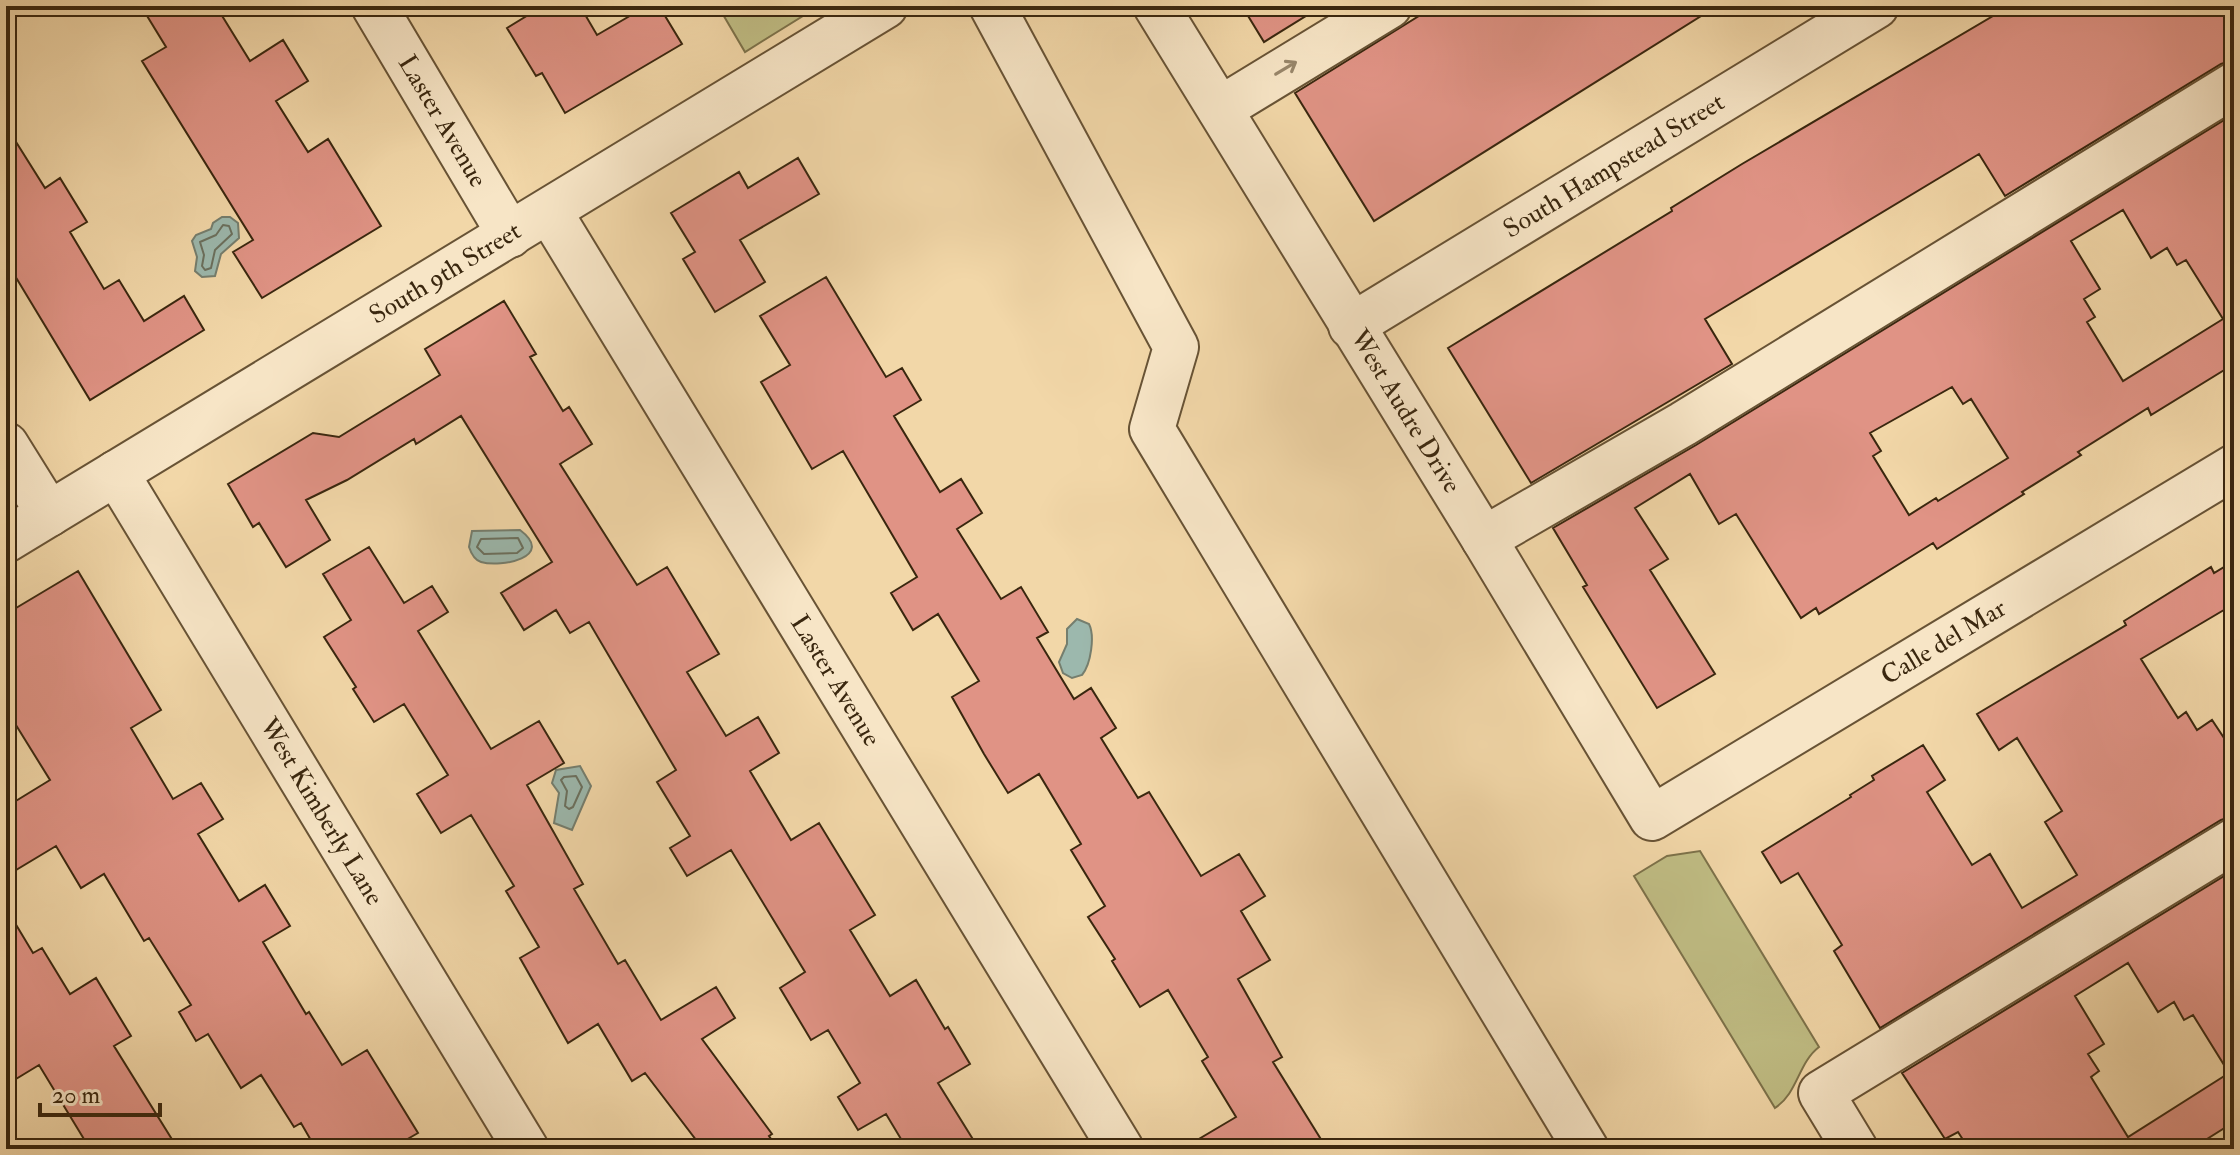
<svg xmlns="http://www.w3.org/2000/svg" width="2240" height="1155" font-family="'IM FELL Double Pica',serif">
<rect width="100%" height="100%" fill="#f2d7a8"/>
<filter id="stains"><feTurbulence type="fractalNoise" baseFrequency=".0025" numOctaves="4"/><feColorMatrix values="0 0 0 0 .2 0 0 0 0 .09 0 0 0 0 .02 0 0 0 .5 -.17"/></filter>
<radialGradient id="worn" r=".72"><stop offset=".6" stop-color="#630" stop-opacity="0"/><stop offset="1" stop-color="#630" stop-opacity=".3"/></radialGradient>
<!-- green -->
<path fill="#c0bd84" stroke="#7d724a" stroke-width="2" d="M718,6H819L745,52Z
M1700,851L1819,1047C1798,1063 1798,1093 1775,1108L1634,876L1667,856Z"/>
<!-- water -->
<path fill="#9cb8ad" stroke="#757e6e" stroke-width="2" d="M222,217H230L238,223L239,238L221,254L215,276L202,277L195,271L197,257L192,241L196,235L211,229L213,223Z
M520,530C556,557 501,568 481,562C474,560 471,553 469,547L472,531Z
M1077,619L1089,624C1095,636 1091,664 1082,675L1072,678L1063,673L1059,662L1067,644V629Z
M580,766L591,786L572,830L554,823L559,793L552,783L556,770Z"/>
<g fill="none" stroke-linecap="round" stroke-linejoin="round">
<!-- shore -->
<path stroke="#6b705e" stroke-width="2" d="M223,225L229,226L232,234L215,250L211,268L205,270L202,266L204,255L200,242L216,235Z
M518,538L523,548L517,553L484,554L477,547L481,539Z
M576,776L582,787L573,807L569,809L565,806L567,791L561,780L564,777Z"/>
</g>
<!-- building -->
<path fill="#e09385" stroke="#3a270f" stroke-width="2" fill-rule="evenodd" d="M141,6H216L250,61L283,40L308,81L276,101L308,152L328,139L381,226L262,298L233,252L253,240L142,61L166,47Z
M543,6H580L597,35L647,6H659L682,44L565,113L542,73L536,76L507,28Z
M1242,6H1322L1264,42Z
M1435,6H1717L1374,221L1295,93Z
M2010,6H2234V60L2221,64L2005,196L1979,154L1705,319L1732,364L1531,483L1448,348L1672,211L1671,208L1742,164Z
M2234,114V364L2151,415L2148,408L2078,452L2081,455L2022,492L2024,494L1937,549L1933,543L1819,614L1816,608L1801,618L1736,514L1719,524L1690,474L1635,508L1668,559L1650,570L1715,674L1657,708L1583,587L1587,585L1553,528L1696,445ZM2123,210L2151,258L2167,248L2177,265L2186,260L2223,319L2123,381L2087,322L2095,317L2084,299L2100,289L2071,241ZM1952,387L1963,404L1971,399L2008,458L1938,501L1936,498L1909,515L1873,456L1881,451L1870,433Z
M6,126L45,188L60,178L87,222L70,232L104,289L119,280L144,321L184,296L204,330L90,400L6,261Z
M798,158L819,194L740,240L765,282L715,312L683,259L695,252L671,213L739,172L748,188Z
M826,277L886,377L902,368L921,400L894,416L940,492L961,479L982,513L957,529L1001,599L1021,587L1048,632L1037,638L1074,699L1091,688L1116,728L1101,738L1138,798L1149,792L1201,876L1239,854L1265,896L1241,911L1270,960L1238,979L1282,1057L1273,1062L1327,1149H1182L1236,1117L1202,1061L1208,1057L1168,990L1140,1007L1112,961L1115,959L1088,917L1105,906L1071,850L1081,844L1039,774L1008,793L984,754L952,697L979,681L938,614L913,630L891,593L917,577L843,451L812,469L761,382L790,365L760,316Z
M504,301L536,354L530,357L563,411L569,407L592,444L560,464L637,585L667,567L719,654L687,672L726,736L758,717L779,753L750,771L791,840L819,823L875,915L850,930L890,996L916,980L945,1029L948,1027L970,1064L938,1083L979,1149H907L886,1114L858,1130L838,1097L860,1083L828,1030L811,1040L780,988L805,972L731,850L687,876L670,848L690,836L657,782L676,770L589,622L570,633L556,610L524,630L501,593L552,562L461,416L416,444L414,439L347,480L306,500L330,540L286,567L259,523L253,527L228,484L313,433L339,437L440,375L425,349Z
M369,547L404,603L432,586L448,612L418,631L491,749L539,721L564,763L527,785L583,884L574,889L618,964L625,960L661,1020L716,987L735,1018L702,1039L772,1134L769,1136L778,1149H703L645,1073L632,1081L598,1024L568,1043L520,958L539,947L506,891L514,886L471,815L441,833L417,794L448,775L404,704L374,722L353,689L356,687L324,637L351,620L323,574Z
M2234,561V604L2141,659L2178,718L2186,712L2197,730L2212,720L2234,753V816L2221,820L1880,1028L1834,951L1842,945L1798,873L1781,883L1762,852L1851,797L1850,795L1874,780L1872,776L1923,745L1945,780L1927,792L1972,865L1990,854L2022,908L2077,875L2045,822L2062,811L2017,738L1999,750L1977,714L2126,625L2124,621L2211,567L2214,573Z
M78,571L161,710L131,728L173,799L201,783L223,819L198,834L239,901L265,885L290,926L263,942L306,1014L309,1012L342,1065L367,1050L418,1133L390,1149H316L301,1123L294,1127L261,1075L241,1088L208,1034L196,1041L179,1012L191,1005L149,938L144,941L104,874L81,888L56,846L6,876V807L50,780L6,709V614Z
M2234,870V1122L2191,1149H1969L1958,1132L1945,1139L1902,1073ZM2128,963L2158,1012L2174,1002L2184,1020L2193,1015L2229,1073L2128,1137L2091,1077L2099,1071L2088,1054L2104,1044L2075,996Z
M6,908L33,953L42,948L70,994L96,978L131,1036L114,1046L178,1149H90L39,1065L6,1085Z"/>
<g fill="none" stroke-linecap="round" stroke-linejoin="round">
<!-- minor casing -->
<g stroke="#685335" stroke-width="48">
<g id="minor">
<path id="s1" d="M374,6L510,235"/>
<path d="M992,6L1176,347L1152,429L1586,1149"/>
<path id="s2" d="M1156,6L1484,539L1652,818L2234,467"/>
<path d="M1220,109L1389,6"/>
<path id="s3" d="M549,211L1121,1149"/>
<path id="s4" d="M1351,326L1876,6"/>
<path d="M6,445L49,514"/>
<path id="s5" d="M116,473L526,1149"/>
<path d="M1484,539L1683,424L2234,85"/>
<path id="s6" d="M6,540L885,6"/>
<path d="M1855,1149L1821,1093L2234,841"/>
</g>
</g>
<!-- minor -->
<use href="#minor" stroke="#f7e5c6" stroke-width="44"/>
</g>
<!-- one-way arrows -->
<defs><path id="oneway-shaft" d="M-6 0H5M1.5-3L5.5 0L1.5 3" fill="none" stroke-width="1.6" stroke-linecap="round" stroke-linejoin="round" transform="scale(2)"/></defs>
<use stroke="#98866a" href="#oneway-shaft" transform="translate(1286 68) rotate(-31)"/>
<g text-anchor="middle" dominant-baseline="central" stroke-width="8" stroke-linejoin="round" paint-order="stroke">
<!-- street labels -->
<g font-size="26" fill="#3a270f" stroke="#f7e5c6">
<text stroke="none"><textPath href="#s1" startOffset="134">Laster Avenue</textPath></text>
<text stroke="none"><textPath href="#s4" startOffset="308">South Hampstead Street</textPath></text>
<text stroke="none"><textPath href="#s6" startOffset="514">South 9th Street</textPath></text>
<text stroke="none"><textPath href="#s2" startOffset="476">West Audre Drive</textPath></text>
<text stroke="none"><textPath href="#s2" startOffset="1292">Calle del Mar</textPath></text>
<text stroke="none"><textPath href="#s3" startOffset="550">Laster Avenue</textPath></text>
<text stroke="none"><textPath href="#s5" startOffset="396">West Kimberly Lane</textPath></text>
</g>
</g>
<!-- margin -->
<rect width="2240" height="1155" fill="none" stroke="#f2d7a8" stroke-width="32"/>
<rect x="8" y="8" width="2224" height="1139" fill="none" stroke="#3a270f" stroke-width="4"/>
<rect x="16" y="16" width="2208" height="1123" fill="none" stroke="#3a270f" stroke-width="2"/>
<!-- scale -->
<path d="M40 1103v12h120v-12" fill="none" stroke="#3a270f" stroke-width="4"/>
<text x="52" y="1103" font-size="24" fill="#3a270f" stroke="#f7e5c6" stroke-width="6" paint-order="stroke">20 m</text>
<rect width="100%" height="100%" filter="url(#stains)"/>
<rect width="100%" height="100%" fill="url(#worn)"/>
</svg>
